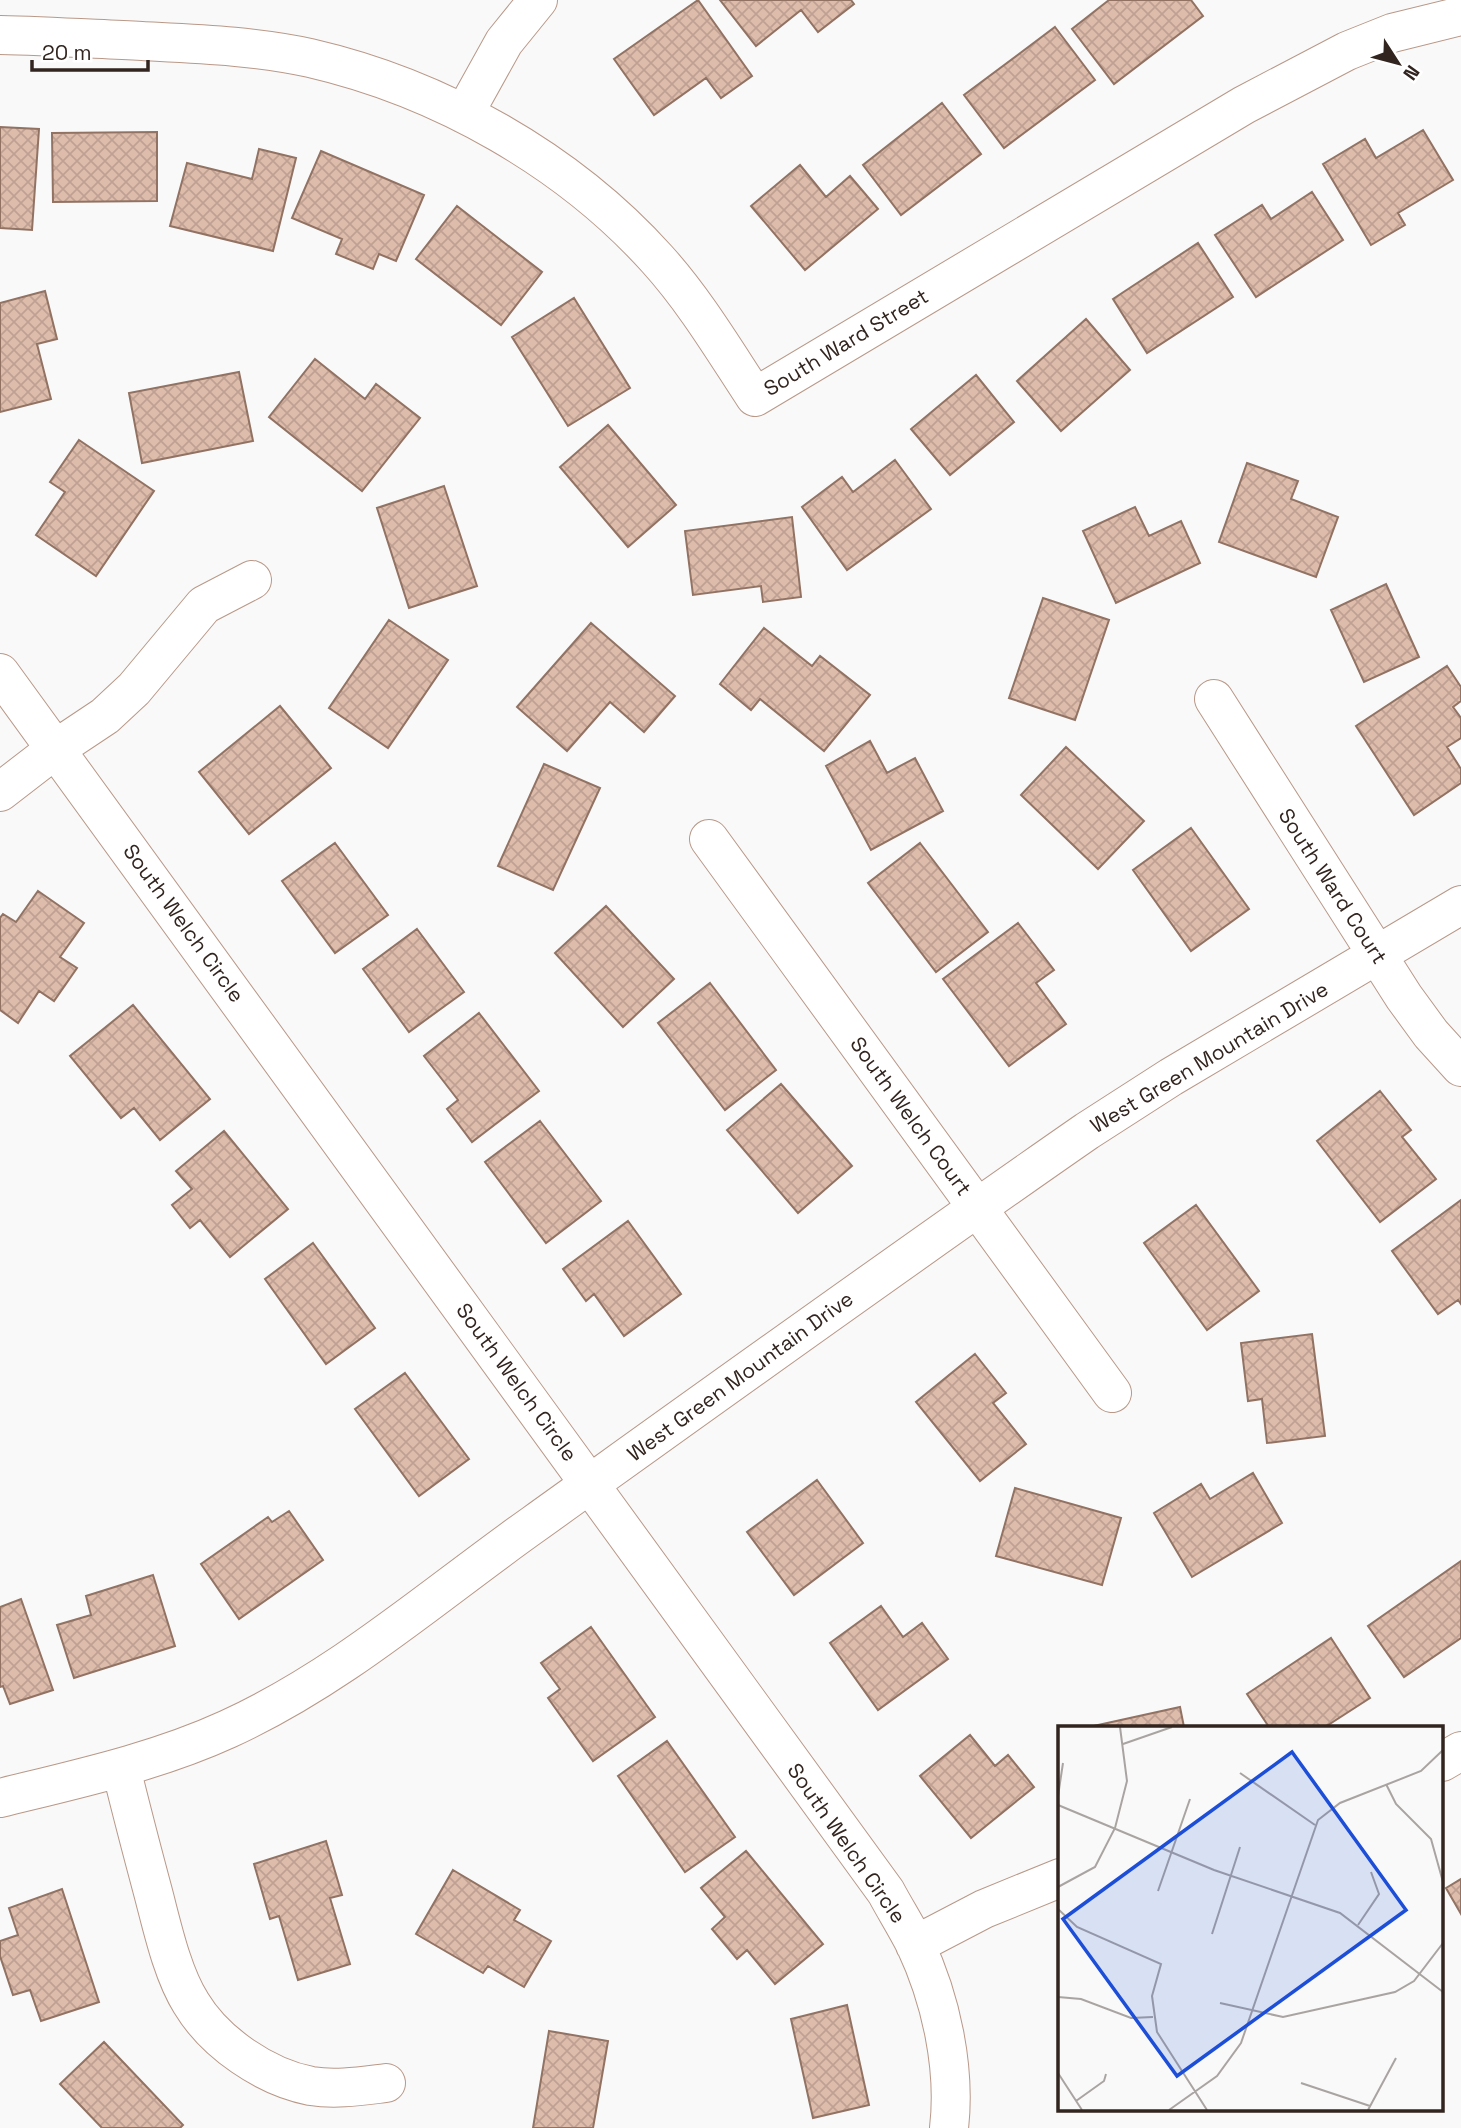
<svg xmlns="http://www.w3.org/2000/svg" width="1461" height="2128" font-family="'Space Grotesk',sans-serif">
<defs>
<pattern id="building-cross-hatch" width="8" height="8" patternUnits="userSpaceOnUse" patternTransform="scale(1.75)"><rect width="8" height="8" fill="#debcab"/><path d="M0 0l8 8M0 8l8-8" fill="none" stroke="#bfa193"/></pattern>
</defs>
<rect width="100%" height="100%" fill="#f9f9f9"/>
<!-- building -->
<path fill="url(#building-cross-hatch)" stroke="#917263" stroke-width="2" d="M698,0L752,76L721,98L706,78L654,115L614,59Z
M720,0H851L854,4L818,32L801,10L756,46Z
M1109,0H1191L1203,16L1114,84L1072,29Z
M1055,27L1095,80L1004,148L964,95Z
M942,103L981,154L901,215L863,165Z
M0,127L39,129L32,230L0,228Z
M1423,130L1453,180L1398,213L1405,225L1371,245L1323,164L1365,139L1376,158Z
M157,132V201L53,202L52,133Z
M259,149L296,158L273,251L170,226L187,163L252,179Z
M321,151L424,195L396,261L379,254L373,269L336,254L342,239L292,218Z
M800,165L826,197L850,176L878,209L805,270L751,206Z
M1312,192L1343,240L1256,297L1215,235L1262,205L1271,219Z
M457,206L542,272L501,325L416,259Z
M1198,243L1233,297L1147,353L1113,299Z
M45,291L57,339L37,344L51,399L0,412V303Z
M574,298L630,388L568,426L512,337Z
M1086,319L1130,370L1061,431L1017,381Z
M315,359L365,399L376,384L420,418L362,491L269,417Z
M239,372L253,441L142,463L129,393Z
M976,375L1014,422L950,475L911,429Z
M608,425L676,505L628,547L560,467Z
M79,440L154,491L96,576L36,535L65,492L50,482Z
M895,460L931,509L847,570L802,507L842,477L853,492Z
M1247,463L1298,481L1291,499L1338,517L1316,577L1219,542Z
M444,486L477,586L409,608L377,508Z
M1135,507L1149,536L1181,521L1200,563L1116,603L1083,531Z
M792,517L801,597L763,602L761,586L693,595L685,531Z
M1386,584L1419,657L1364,682L1331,610Z
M1043,598L1109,620L1075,720L1009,698Z
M389,620L448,660L388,748L329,708Z
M591,623L675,696L644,732L610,702L567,751L517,707Z
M764,628L812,666L820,656L870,695L824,751L760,699L751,710L720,684Z
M1447,666L1461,687V701L1453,707L1461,718V738L1447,747L1461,769V783L1414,815L1356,726Z
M280,706L331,768L249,834L199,772Z
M870,741L887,773L915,758L943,811L871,850L826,766Z
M1066,747L1144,821L1098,869L1021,795Z
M544,764L600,788L553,890L498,866Z
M1191,828L1249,909L1191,951L1133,870Z
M335,843L388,915L335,953L282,881Z
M920,843L988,932L936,972L868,883Z
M38,891L84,923L60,957L77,968L54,1001L39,991L18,1023L0,1010V918L3,914L16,922Z
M606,906L674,979L623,1027L555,953Z
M1018,923L1054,970L1036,983L1066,1024L1009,1066L943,979Z
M417,929L464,992L409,1032L363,969Z
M710,983L776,1070L725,1110L658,1023Z
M133,1005L210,1099L160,1140L134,1108L121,1118L70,1056Z
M479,1013L539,1091L472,1142L447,1109L458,1100L424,1056Z
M781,1084L852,1166L798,1213L727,1130Z
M1380,1091L1411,1130L1402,1137L1436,1179L1380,1222L1317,1141Z
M540,1121L601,1201L546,1243L485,1162Z
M224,1131L288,1209L230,1257L200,1220L190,1228L172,1205L192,1189L176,1171Z
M1461,1200V1304L1458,1300L1438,1314L1392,1251Z
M1196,1205L1259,1291L1207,1330L1144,1243Z
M628,1221L681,1294L624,1336L594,1294L586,1301L563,1269Z
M313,1243L375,1328L326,1364L265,1279Z
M1312,1334L1325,1436L1267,1443L1262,1399L1248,1401L1241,1343Z
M975,1354L1006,1393L993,1403L1026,1444L980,1481L916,1402Z
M405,1373L469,1459L419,1496L355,1409Z
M1253,1473L1282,1523L1192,1577L1154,1513L1201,1484L1210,1499Z
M817,1480L863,1543L794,1595L747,1532Z
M1015,1488L1121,1518L1102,1585L996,1556Z
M289,1511L323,1560L239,1619L201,1564L268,1517L272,1522Z
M1461,1561V1638L1404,1677L1368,1626Z
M153,1575L175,1646L74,1678L57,1625L91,1615L86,1596Z
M21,1599L53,1690L10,1704L3,1686L0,1687V1607Z
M881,1606L903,1637L922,1623L948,1659L878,1710L830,1643Z
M591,1627L655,1717L593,1761L548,1698L560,1689L541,1663Z
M1331,1638L1370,1698L1325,1727H1269L1247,1694Z
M1180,1707L1184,1727H1089Z
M970,1735L995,1766L1008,1755L1034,1787L971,1838L920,1776Z
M667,1741L735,1837L685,1872L618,1776Z
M326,1841L342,1895L330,1898L350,1964L298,1980L279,1916L270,1919L254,1864Z
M746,1851L823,1944L775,1984L747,1950L737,1959L712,1929L725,1917L701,1888Z
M453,1870L520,1910L514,1920L551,1941L524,1987L488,1966L483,1973L416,1934Z
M1461,1879V1914L1446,1888Z
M62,1889L99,2002L41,2021L30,1990L13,1995L0,1956V1941L18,1935L9,1908Z
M847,2005L869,2105L813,2118L791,2019Z
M549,2031L608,2041L593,2128H533Z
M104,2042L183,2125L180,2128H102L60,2084Z"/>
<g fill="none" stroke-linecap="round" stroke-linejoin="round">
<!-- minor casing -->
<g stroke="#b99888" stroke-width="40">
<path id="minor" d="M0,35C47,36 95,39 142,41C199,44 255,46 310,58C440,88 568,160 657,259C695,301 724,350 755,397L1244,105L1347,51L1392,33L1461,16
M464,114L504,42L538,0
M0,673L886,1892C895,1909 906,1926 915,1944C941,1999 956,2068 949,2128
M1214,699L1404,997L1431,1034L1461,1067
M0,792L57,748L105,716L134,689L204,605L252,580
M709,839L1112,1393
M1442,1762L1461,1751
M121,1768C131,1809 142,1851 153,1892C162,1926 172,1973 191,2003C215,2043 265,2077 311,2086C336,2090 361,2086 386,2083
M0,1798C77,1779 156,1762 228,1729C340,1678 435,1594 534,1524C718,1392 901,1260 1087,1131L1171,1077L1461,905
M915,1945L984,1909L1060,1878"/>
</g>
<!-- minor -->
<use href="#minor" stroke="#fff" stroke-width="38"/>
</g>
<g text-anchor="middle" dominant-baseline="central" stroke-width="6" stroke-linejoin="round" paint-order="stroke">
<!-- street labels -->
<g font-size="21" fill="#32241e" stroke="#fff">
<text transform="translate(846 342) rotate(-31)">South Ward Street</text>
<text transform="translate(1333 886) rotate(57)">South Ward Court</text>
<text transform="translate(184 923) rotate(54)">South Welch Circle</text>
<text transform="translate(1209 1057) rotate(-31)">West Green Mountain Drive</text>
<text transform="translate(911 1116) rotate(54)">South Welch Court</text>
<text transform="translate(740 1376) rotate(-36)">West Green Mountain Drive</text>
<text transform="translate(517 1382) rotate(54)">South Welch Circle</text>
<text transform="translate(847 1843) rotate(55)">South Welch Circle</text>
</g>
</g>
<!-- overview -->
<g transform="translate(1058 1726)">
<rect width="385" height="385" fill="#f9f9f9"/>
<path fill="none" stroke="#a9a4a1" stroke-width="2" d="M65,18L114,1M182,47L257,99M328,58L338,78L373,113L385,156M0,70L5,37M0,79L156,144L282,187L385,266M0,161L37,141L57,102L69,55L62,1M100,165L132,73M0,183L19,201L103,238L94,270L99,306L149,384M300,199L321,168L313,146M154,208L182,121M0,271L23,273L73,292L95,291M162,277L225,291L337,266L356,255L385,217M0,347L24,384M243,357L312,380M18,375L46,355L48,348M111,384L159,350L183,317L260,94L282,77L363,45L385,24M310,384L338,332"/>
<path fill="#1d4ed8" fill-opacity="0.15" stroke="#1d4ed8" stroke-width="3.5" d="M234,26L348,184L119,350L5,193Z"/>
<rect width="385" height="385" fill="none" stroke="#32241e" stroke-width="3.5"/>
</g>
<!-- north arrow -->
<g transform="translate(1398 63) rotate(126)" stroke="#ffffff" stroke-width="5" paint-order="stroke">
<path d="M0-5L12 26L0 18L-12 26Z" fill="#32241e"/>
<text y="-10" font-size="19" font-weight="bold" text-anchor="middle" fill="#32241e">N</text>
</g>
<!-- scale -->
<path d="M32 60v10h116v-10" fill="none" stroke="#32241e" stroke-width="3.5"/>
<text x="42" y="60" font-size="21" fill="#32241e" stroke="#ffffff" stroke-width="5" paint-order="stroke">20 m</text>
</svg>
